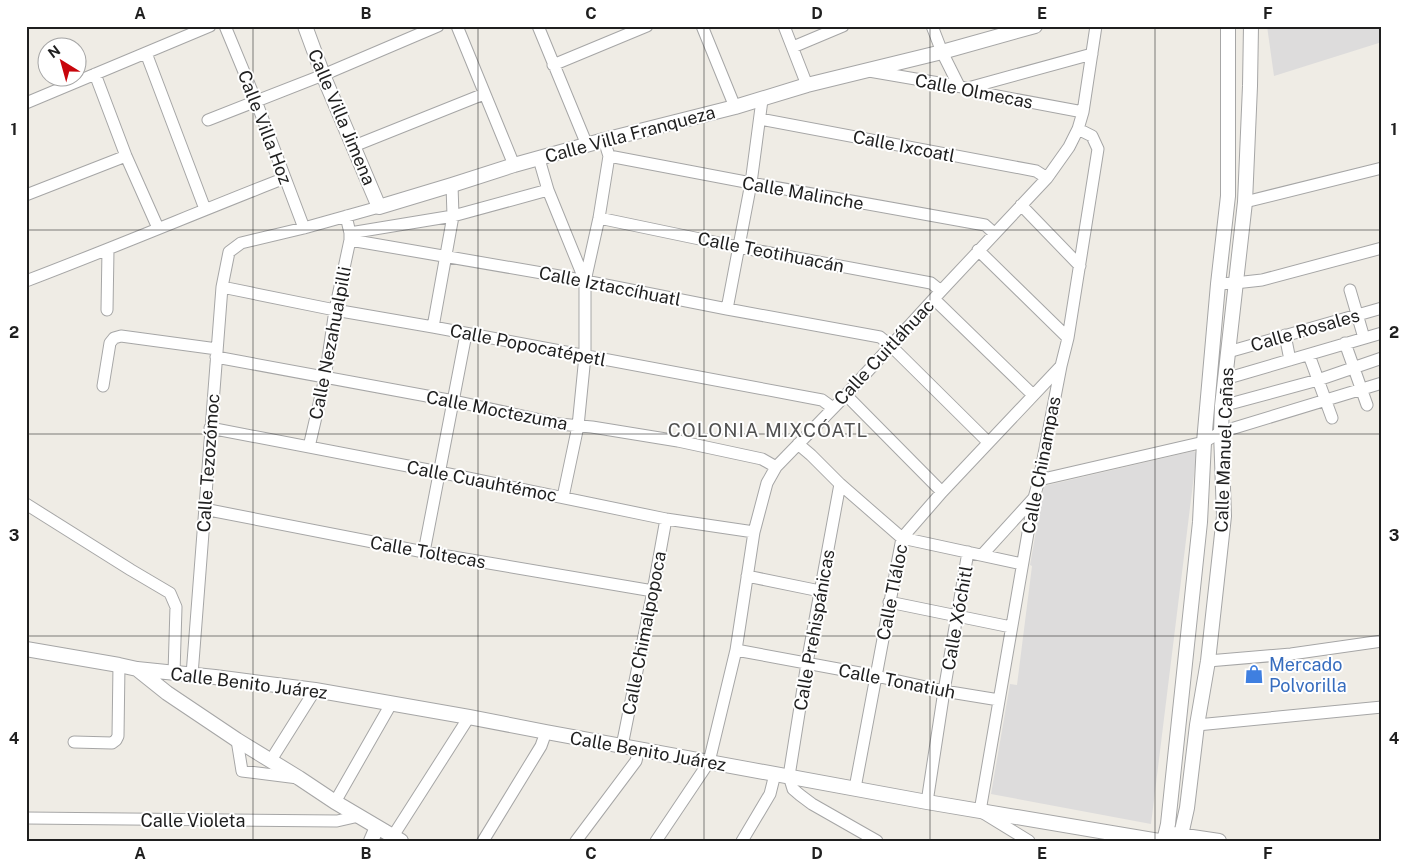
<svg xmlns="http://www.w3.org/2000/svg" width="1408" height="867" font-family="'Public Sans',sans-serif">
<rect width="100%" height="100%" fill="#efece5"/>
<!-- residential -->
<path fill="#dddcdc" d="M1267,26H1382V42L1274,76Z
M1194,451L1197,454L1196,459L1151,824L991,794L1010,684L1017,685L1032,566L1030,565L1044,486Z"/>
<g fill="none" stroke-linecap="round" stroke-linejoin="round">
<!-- minor casing -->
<g stroke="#a6a6a6" stroke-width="13">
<path id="minor" d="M225,26L256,101L304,228
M457,26L514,165
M538,26L587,145
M702,26L735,107
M784,26L807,85
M932,26L942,52L959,86
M793,47L843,26
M146,53L205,209
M553,65L647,26
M869,71L968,88L976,92L1083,112
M95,74L126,156L158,228
M968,88L1092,54
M26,103L210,26
M760,119L1036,171L1047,178
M208,120L323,75L438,26
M354,146L484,94
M609,156L751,183L985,225L994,233
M539,159L548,190L585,281
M26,195L126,156
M1245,202L1382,168
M1021,205L1080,266
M346,216L350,233V240L565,277L727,309L880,337L891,346L988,442
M599,218L738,247L931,283L941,291
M350,233L453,216L548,190
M978,250L1068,338
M26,281C113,248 198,212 285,178
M1218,284L1235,283L1262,280L1382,248
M222,287L335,310L433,327L822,400L833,408
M1350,290L1364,338
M934,299L1033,395
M727,309L751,183L762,100
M107,310L108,250
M433,327L453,216L452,185
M1285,335L1290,360
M1345,343L1367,405
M1228,352L1382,308
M1309,355L1332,418
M216,357L454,401L559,424L592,427L678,441L762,459L776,467
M1225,379L1382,333
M103,386L110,343L114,338L121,336L217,349
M846,395L942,492
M1222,406L1318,380L1382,358
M210,428L439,472L666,519L754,532
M798,444L811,455L840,484L902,538L1022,564
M309,447L325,378L335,310L350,240
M1039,480L1204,442L1221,432L1382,383
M840,484L807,663L789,776L793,789L800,795L812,804L877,841
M563,497L578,426L585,356V281L599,218L609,156L604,140
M26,504L131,570L170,593L176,607L174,673
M204,509L424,552L653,591
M424,552L466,334
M982,555L1033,499
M747,576L820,591
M889,602L1011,627
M736,650L876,676L944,691L999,700
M1208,661L1291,654L1382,641
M192,675L222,287L229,252L241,243L304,228L379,207
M1197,725L1382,707
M237,740L242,771L298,778
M74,742L112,743L116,740L118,736L119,665
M622,746L653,591L666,519
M271,760L315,690
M855,788L902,538L942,492L1061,366
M335,802L391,704
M927,802L944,691L968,552
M26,818L337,821L359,816
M393,836L469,717
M483,841L541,746L546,732
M576,841L636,761L639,749
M656,841L709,762L736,650L754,532L767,483L776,467L846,395L941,291L1047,178L1069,147L1078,129L1083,112L1096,26
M742,841L770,794L775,774
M1029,841L980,811L1034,498L1039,480L1061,366L1068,338L1098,149L1092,136L1078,129"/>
</g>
<!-- tertiary casing -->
<g stroke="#a6a6a6" stroke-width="16">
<path id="tertiary" d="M305,26L323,75L379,207L452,185L514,165L604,140L735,107L807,85L942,52L1035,26
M26,649L119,665L137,669L215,677L315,690L469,717L546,732L927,802L1159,841
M137,669L167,693L237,740L299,778L335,802L401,841
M1172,834L1219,841
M371,841L377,827
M1164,841L1168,824L1200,522L1204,442L1218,284L1228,196V26
M1179,841L1181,835L1187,808L1197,725L1208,661L1224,516L1221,432L1222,406L1245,202L1250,86L1251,26"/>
</g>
<!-- minor -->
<use href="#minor" stroke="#fff" stroke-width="11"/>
<!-- tertiary -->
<use href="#tertiary" stroke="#fff" stroke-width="14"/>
</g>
<!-- grid -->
<path fill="none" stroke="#1f1f1f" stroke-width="1" stroke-opacity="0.55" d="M253,26V841M478,26V841M704,26V841M930,26V841M1155,26V841M26,230H1382M26,434H1382M26,636H1382"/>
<!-- icons -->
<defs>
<g id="shop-bare" transform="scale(1.5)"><path d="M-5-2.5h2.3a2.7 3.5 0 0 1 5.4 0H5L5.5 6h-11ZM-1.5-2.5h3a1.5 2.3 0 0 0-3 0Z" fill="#3f7fe0" stroke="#fff" stroke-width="2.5" paint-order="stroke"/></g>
</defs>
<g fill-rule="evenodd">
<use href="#shop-bare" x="1254" y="674"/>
</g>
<g text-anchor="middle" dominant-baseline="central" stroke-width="4" stroke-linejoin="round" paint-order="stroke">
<!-- street labels -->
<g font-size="18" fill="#1f1f1f" stroke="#fff">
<text transform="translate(974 91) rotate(11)">Calle Olmecas</text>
<text transform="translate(342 117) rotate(67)">Calle Villa Jimena</text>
<text transform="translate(265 127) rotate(69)">Calle Villa Hoz</text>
<text transform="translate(630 134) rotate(-15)">Calle Villa Franqueza</text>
<text transform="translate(904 146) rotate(11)">Calle Ixcoatl</text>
<text transform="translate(803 193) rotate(10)">Calle Malinche</text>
<text transform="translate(771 252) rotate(11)">Calle Teotihuacán</text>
<text transform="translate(610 286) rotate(11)">Calle Iztaccíhuatl</text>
<text transform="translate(1305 330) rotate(-16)">Calle Rosales</text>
<text transform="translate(330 343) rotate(-79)">Calle Nezahualpilli</text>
<text transform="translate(528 345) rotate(11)">Calle Popocatépetl</text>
<text transform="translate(884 352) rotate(-47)">Calle Cuitláhuac</text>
<text transform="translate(497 410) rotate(11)">Calle Moctezuma</text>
<text transform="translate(1224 450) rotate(-88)">Calle Manuel Cañas</text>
<text transform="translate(208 463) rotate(-86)">Calle Tezozómoc</text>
<text transform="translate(1041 465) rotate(-79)">Calle Chinampas</text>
<text transform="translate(482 481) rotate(11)">Calle Cuauhtémoc</text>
<text transform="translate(428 552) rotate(10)">Calle Toltecas</text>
<text transform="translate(892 592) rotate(-79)">Calle Tláloc</text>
<text transform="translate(957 618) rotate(-80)">Calle Xóchitl</text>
<text transform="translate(814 630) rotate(-80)">Calle Prehispánicas</text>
<text transform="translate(644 633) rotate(-79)">Calle Chimalpopoca</text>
<text transform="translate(897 681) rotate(11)">Calle Tonatiuh</text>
<text transform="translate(249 683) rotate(7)">Calle Benito Juárez</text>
<text transform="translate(648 751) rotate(10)">Calle Benito Juárez</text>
<text x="193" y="820">Calle Violeta</text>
</g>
<!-- shop labels -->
<g font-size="18" fill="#366cbe" stroke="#fff" text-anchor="start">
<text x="1269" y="664">Mercado<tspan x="1269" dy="21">Polvorilla</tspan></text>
</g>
<!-- neighbourhood labels -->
<g font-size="19" letter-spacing="1" fill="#525252" stroke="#fff">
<text x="768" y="430">COLONIA MIXCÓATL</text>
</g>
</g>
<!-- border -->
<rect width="1408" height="867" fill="none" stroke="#ffffff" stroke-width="55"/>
<!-- north arrow -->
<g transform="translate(62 62) rotate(323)"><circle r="24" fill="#ffffff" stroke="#a5a5a5"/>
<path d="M0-4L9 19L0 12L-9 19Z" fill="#c8050b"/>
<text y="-8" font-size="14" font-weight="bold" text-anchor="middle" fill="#1f1f1f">N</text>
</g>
<rect x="28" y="28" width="1352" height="812" fill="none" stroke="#1f1f1f" stroke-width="2"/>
<g font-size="16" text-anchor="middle" font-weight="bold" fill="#1f1f1f">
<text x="140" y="19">A</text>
<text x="366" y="19">B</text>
<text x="591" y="19">C</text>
<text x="817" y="19">D</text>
<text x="1042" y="19">E</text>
<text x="1268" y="19">F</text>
<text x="14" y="135">1</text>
<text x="1394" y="135">1</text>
<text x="14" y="338">2</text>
<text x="1394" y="338">2</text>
<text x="14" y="541">3</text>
<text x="1394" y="541">3</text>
<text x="14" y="744">4</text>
<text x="1394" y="744">4</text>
<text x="140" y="859">A</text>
<text x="366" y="859">B</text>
<text x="591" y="859">C</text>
<text x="817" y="859">D</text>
<text x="1042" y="859">E</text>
<text x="1268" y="859">F</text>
</g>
</svg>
